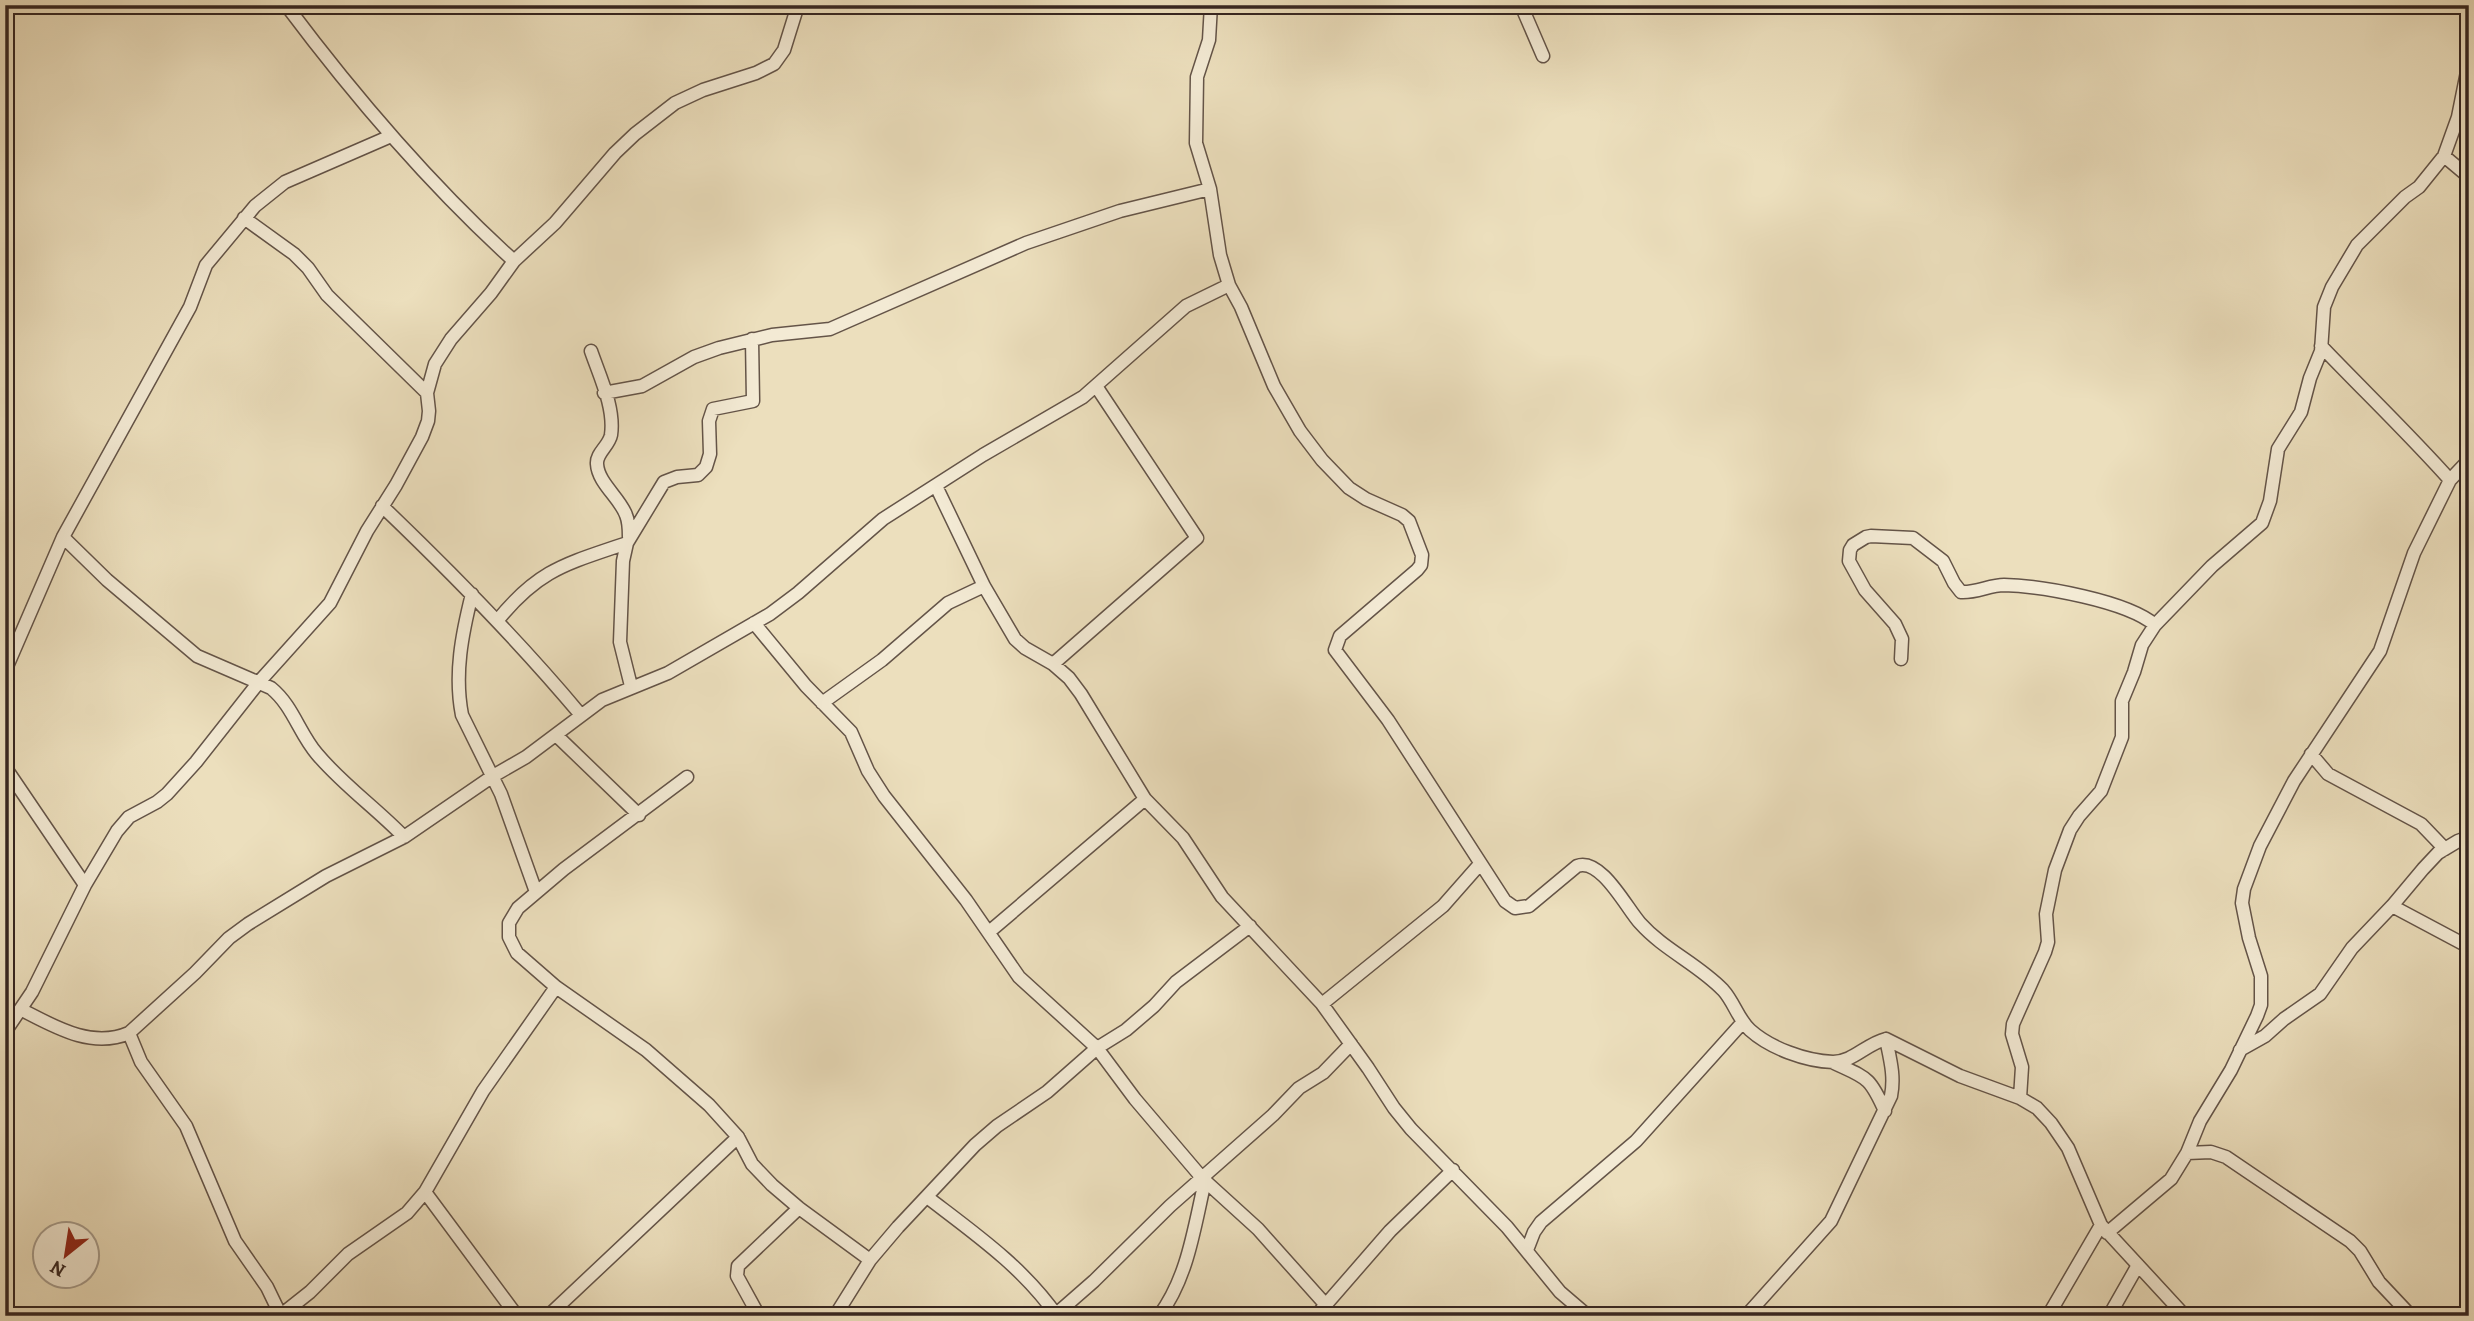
<svg xmlns="http://www.w3.org/2000/svg" width="2474" height="1321" font-family="Alegreya,serif">
<rect width="100%" height="100%" fill="#ecdfbd"/>
<filter id="stains"><feTurbulence type="fractalNoise" baseFrequency=".00286" numOctaves="4"/><feColorMatrix values="0 0 0 0 .2 0 0 0 0 .09 0 0 0 0 .02 0 0 0 .5 -.17"/></filter>
<radialGradient id="worn" r=".72"><stop offset=".6" stop-color="#630" stop-opacity="0"/><stop offset="1" stop-color="#630" stop-opacity=".3"/></radialGradient>
<g fill="none" stroke-linecap="round" stroke-linejoin="round">
<!-- minor casing -->
<g stroke="#645448" stroke-width="15">
<path id="minor" d="M286,5C355,97 429,184 514,261
M1211,5L1209,40L1197,77L1196,143L1210,189L1220,255L1229,285L1241,307L1274,386L1300,431L1322,460L1349,488L1366,499L1402,515L1409,521L1422,555L1421,565L1417,570L1340,636L1335,650L1388,720L1505,901L1515,908L1529,906L1577,866C1601,857 1627,909 1640,923C1664,950 1698,964 1723,990C1734,1002 1738,1019 1750,1030C1770,1048 1805,1061 1833,1062C1853,1062 1866,1044 1886,1039L1960,1076L2020,1098L2037,1108L2051,1123L2068,1148L2101,1225L2185,1316
M1521,5L1543,56
M2444,156L2469,177
M244,218L294,254L308,268L327,295L427,393
M2321,346C2364,391 2409,434 2450,480
M591,351C600,377 615,408 611,435C609,446 596,453 597,464C598,483 620,498 626,515C629,522 629,530 629,537
M604,393L642,386L694,357L719,348L772,335L830,329L1026,243L1120,211L1210,189
M936,486L984,586L1015,639L1025,648L1053,664L1069,678L1081,694L1145,799L1183,838L1222,897L1322,1004L1368,1068L1394,1108L1411,1129L1507,1227L1560,1292L1588,1316
M382,506C452,573 519,641 580,714
M63,537L107,580L197,656L271,688C293,706 299,733 317,754C343,785 376,808 404,837
M472,594C462,634 454,674 462,715L501,794L536,892
M497,621C539,569 566,564 627,543
M754,623L806,686L851,732L868,771L884,796L966,900L1019,977L1097,1048L1135,1099L1203,1179L1258,1229L1325,1304
M1901,659L1902,639L1895,624L1865,590L1849,561L1850,550L1853,545L1866,537L1871,536L1913,538L1943,561L1954,583L1961,592C1976,593 1990,585 2004,585C2042,586 2127,601 2155,625
M1053,664L1197,538L1096,386
M5,671L63,537L190,307L206,265L255,206L285,182L391,136
M631,686L620,642L623,561L627,543L664,482L677,477L698,475L706,467L710,454L709,421L713,409L753,401L752,339
M822,703L882,660L948,603L984,586
M556,735L639,815
M2311,754L2328,774L2421,824L2445,849
M5,767L85,885
M687,777L564,869L518,908L509,923V937L517,953L556,987L646,1050L709,1105L738,1137L752,1164L772,1185L799,1208L870,1260
M2392,906L2469,947
M989,932L1145,799
M1322,1004L1443,906L1480,864
M22,1010C55,1027 92,1049 129,1033L195,973L229,938L248,924L326,876L404,837L493,776L526,757L602,700L668,673L770,614L798,593L883,519L983,455L1083,397L1186,306L1229,285
M5,1032L32,992L85,885L117,831L129,817L157,802L167,794L196,762L259,682L330,603L367,531L396,485L422,437L428,421L429,411L427,393L435,364L451,339L491,293L514,261L555,223L615,153L635,134L675,103L703,90L756,73L774,64L784,50L798,5
M129,1033L141,1062L186,1126L235,1241L267,1287L281,1316
M2240,1050L2265,1036L2284,1019L2320,994L2352,948L2392,906L2423,869L2438,853L2458,841L2469,837
M1832,1062C1866,1078 1869,1075 1885,1111
M2020,1098L2022,1067L2012,1034L2013,1024L2045,952L2048,942L2046,914L2055,870L2070,830L2079,816L2101,791L2122,737V701L2134,672L2142,645L2155,625L2212,566L2262,523L2270,501L2278,449L2301,412L2310,378L2321,351L2324,307L2332,287L2357,245L2405,197L2419,187L2444,156L2458,117L2469,62
M2187,1153L2211,1152L2226,1157L2350,1241L2360,1251L2379,1282L2411,1316
M425,1192L517,1316
M927,1197C974,1233 1023,1267 1057,1316
M2107,1233L2171,1179L2187,1153L2200,1121L2231,1070L2257,1016L2261,1005V976L2249,938L2242,903L2244,889L2260,846L2294,781L2380,651L2414,553L2450,480L2469,460
M1527,1250L1534,1232L1541,1222L1636,1141L1743,1022
M281,1315L310,1292L348,1254L407,1213L425,1192L483,1091L556,987
M548,1316L738,1137
M759,1316L737,1276L738,1266L799,1208
M835,1316L870,1260L898,1227L975,1145L997,1126L1047,1092L1097,1048L1126,1030L1154,1006L1176,982L1250,926
M1054,1316L1094,1281L1170,1206L1273,1115L1299,1088L1323,1073L1351,1044
M1159,1316C1188,1277 1194,1228 1205,1181
M1316,1316L1390,1231L1453,1170
M1746,1316L1831,1221L1891,1096C1895,1076 1890,1059 1886,1039
M2048,1316L2101,1225
M2109,1316L2138,1265"/>
</g>
<!-- minor -->
<use href="#minor" stroke="#f3ead4" stroke-width="12"/>
</g>
<!-- margin -->
<rect width="2474" height="1321" fill="none" stroke="#ecdfbd" stroke-width="28"/>
<rect x="7" y="7" width="2460" height="1307" fill="none" stroke="#362621" stroke-width="3.5"/>
<rect x="14" y="14" width="2446" height="1293" fill="none" stroke="#362621" stroke-width="2"/>
<!-- north arrow -->
<g transform="translate(66 1255) rotate(210)"><circle r="33" fill="#f3ead4" stroke="#a79c8c" stroke-width="2"/>
<path d="M0-5L12 26L0 18L-12 26Z" fill="#8f2418"/>
<text y="-10" font-size="19" font-weight="bold" text-anchor="middle" fill="#362621">N</text>
</g>
<rect width="100%" height="100%" filter="url(#stains)"/>
<rect width="100%" height="100%" fill="url(#worn)"/>
</svg>
